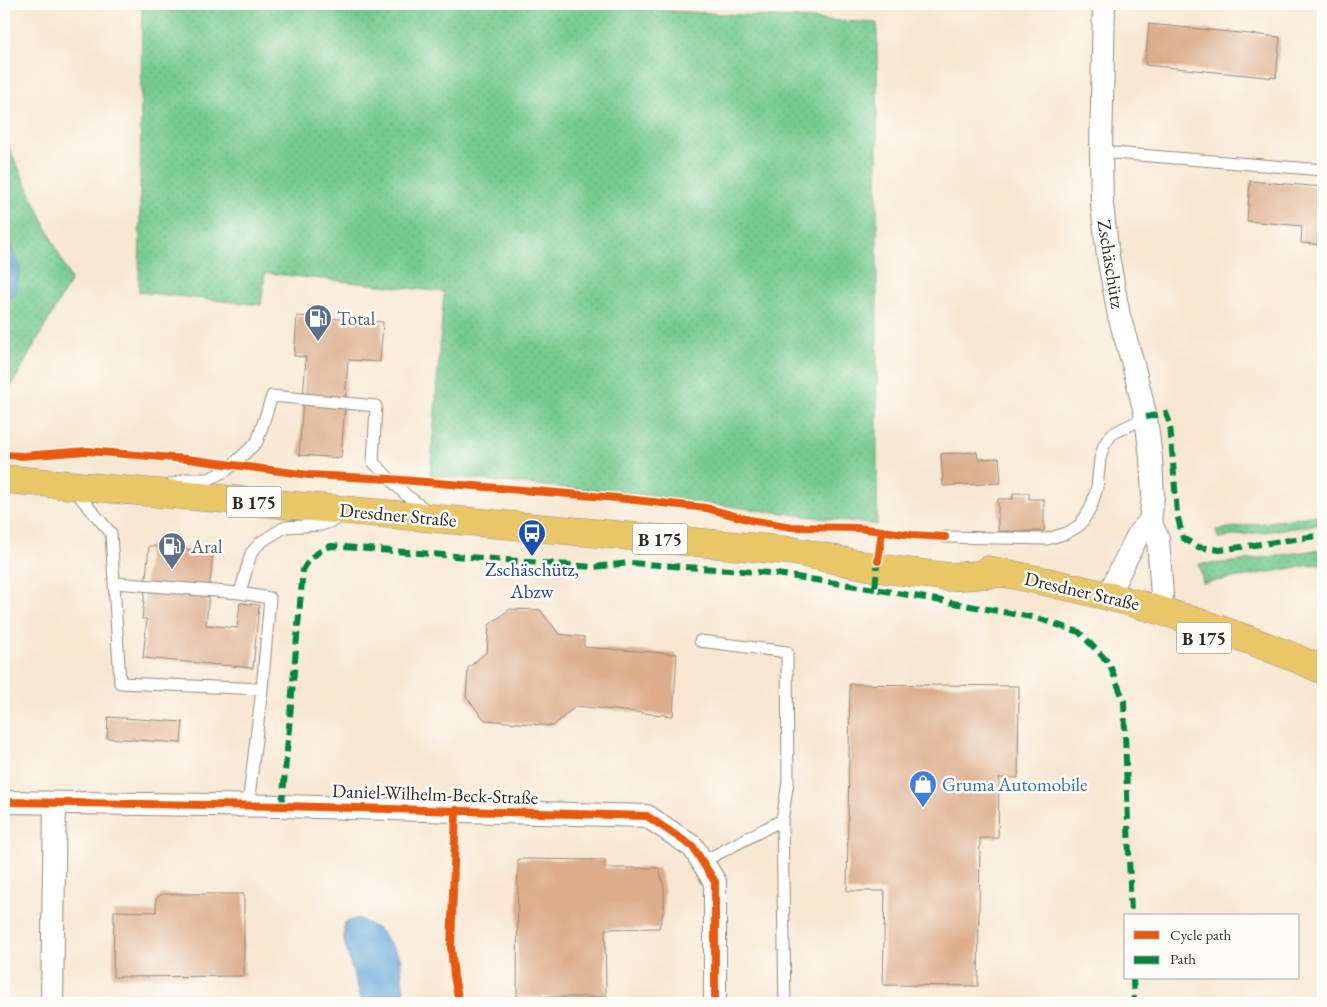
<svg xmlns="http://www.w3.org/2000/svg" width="1327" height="1007" font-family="'EB Garamond',serif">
<defs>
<pattern id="grass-dots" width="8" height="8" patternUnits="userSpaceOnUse" patternTransform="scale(1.25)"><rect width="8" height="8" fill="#76cb90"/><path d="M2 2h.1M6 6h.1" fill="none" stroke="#66ae7c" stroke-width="1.8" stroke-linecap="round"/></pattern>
</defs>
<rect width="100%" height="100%" fill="#fdfcf7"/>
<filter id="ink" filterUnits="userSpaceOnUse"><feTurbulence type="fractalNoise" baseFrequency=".02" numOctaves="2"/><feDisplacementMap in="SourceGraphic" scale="10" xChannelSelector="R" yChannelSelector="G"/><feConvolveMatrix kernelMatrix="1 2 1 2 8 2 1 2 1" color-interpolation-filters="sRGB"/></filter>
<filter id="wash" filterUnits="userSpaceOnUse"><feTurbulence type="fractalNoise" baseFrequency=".0096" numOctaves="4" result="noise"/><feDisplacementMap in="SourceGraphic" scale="20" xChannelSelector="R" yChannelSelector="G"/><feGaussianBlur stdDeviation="1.12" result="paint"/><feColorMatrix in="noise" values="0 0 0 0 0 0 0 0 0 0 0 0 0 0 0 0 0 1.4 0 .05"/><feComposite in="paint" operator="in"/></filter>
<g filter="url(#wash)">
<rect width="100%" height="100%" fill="#f7e7d2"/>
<!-- grass -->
<path fill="url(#grass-dots)" stroke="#507b5e" d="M142,4H555L877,23V525L640,495L430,475L444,292L265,273L261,305L139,292Z
M4,137L71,280L4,399Z
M1323,514V524L1218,538L1216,530Z
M1323,549V563L1203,583L1199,564L1226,563Z"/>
<!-- water -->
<path fill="#64a6d8" stroke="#486882" d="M4,232L20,267L15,294L4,301Z
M358,918L380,930L400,957L405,1003H362L344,941V923Z"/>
<g id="blocks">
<!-- building -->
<path fill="#ddad8b" d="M1149,24L1280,37L1276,78L1145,65Z
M1250,181L1323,187V245L1301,243L1302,226L1247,221Z
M297,316L383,322L380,362L348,360L341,458L299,455L306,357L294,356Z
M977,452L978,459L999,458L1001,483L943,486L941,454Z
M1013,493H1029V499H1044V531H998V499H1013Z
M149,546L213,552L206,625L237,628L240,603L259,605L253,668L143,658L147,619H142Z
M510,609L540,610L559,634L584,637V647L677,654L673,716L576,706L553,726L485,720L466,697L468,668L487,652L489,625Z
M850,684L1019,686L1018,778H999L998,838H980L978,986L883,985L885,891H847Z
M108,717L183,722L181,743L107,738Z
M518,859L605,860V868H659L664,888V910L659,928L605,929L606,997H517Z
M162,894H244V976L113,977L114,911L156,912V899Z"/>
</g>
</g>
<g filter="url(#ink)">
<use href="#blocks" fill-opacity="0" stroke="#91897e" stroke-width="1"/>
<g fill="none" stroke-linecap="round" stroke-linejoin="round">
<!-- lane casing -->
<g stroke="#91897e" stroke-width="13">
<path id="lane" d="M1101,152L1323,170
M167,486L186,479H209L227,470L257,442L272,396L376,406L373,462L406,495L429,512
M73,489L111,533L120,683L262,689L270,598L240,593L115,583
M945,537L1047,539L1067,533L1080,525L1091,508L1097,487L1100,459L1104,445L1112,434L1146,417
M240,593L251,553L261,542L285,527L321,525L342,517
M700,641L787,652L788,782L782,820
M248,805L262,689
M702,862L782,820L785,1003"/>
</g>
<!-- street casing -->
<g stroke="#91897e" stroke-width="24">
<path id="street" d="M1104,4L1101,152L1102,205L1108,256L1119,316L1133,364L1146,417L1151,458L1153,497L1150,521L1158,539L1162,596L1158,609
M1108,595L1139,533L1150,521
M4,802L282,806L647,816L693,847L715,882V1003
M52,1003L55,803"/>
</g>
<!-- primary casing -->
<g stroke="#91897e" stroke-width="29">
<path id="primary" d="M4,479L793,551L877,568L949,577L1005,573
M988,570C1103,591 1216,622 1323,670"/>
</g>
<!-- lane -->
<use href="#lane" stroke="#fff" stroke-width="11"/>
<!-- street -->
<use href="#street" stroke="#fff" stroke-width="22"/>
<!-- primary -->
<use href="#primary" stroke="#e9c769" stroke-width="28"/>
<!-- quiet -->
<path stroke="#00873e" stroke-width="6" stroke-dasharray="12 6" stroke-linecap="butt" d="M1146,417L1166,413L1170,424L1177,514L1183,538L1198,547L1220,550L1323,535
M878,557L875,589L1037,618L1079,632L1109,663L1124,701L1131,916
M282,806L303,570C310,557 317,552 331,546L593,567L631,563L770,573L875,589
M1133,978L1134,1003"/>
<!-- cycleway casing -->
<g stroke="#fdfcf7" stroke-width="11">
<path id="cycleway" d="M4,455L22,456L87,451L187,459L309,475L390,479L617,498L706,508L750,520L792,527L857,528L882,531
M878,561L882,531L912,535L945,537
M4,802L282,806L647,816L693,847L715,882V1003
M456,810L451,947L454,976L459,1003"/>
</g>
<!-- cycleway -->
<use href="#cycleway" stroke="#e8590c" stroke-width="8"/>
</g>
</g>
<!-- icons -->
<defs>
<g id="fuel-pin" transform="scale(1.4375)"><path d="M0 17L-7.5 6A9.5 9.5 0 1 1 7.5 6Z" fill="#5c6f8a" stroke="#fdfcf7"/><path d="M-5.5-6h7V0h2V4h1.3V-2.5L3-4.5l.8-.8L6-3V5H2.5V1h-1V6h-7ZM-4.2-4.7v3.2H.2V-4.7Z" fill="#fff"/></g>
<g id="bus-pin" transform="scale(1.4375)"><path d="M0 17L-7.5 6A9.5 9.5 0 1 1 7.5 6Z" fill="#1a4fb4" stroke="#fdfcf7"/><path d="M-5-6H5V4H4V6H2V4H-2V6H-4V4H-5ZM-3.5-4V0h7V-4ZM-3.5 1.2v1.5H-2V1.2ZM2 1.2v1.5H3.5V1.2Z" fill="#fff"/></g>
<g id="shop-pin" transform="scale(1.4375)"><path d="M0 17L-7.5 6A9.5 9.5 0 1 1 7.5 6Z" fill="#3f7fe0" stroke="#fdfcf7"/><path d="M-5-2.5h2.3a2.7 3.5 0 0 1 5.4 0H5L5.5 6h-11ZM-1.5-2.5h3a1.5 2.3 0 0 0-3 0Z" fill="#fff"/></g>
</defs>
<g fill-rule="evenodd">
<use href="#fuel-pin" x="318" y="318"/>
<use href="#bus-pin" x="532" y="533"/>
<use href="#fuel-pin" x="172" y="546"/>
<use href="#shop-pin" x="923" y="784"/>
</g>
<g text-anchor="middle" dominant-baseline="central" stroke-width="5" stroke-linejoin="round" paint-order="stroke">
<!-- shield labels -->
<g fill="#fdfcf7" stroke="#6a6a68" stroke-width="1">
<rect x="226.5" y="486.5" width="55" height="31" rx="4"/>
<rect x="632.5" y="523.5" width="55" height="31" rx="4"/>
<rect x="1176.5" y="622.5" width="55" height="31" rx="4"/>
</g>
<g font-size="18" font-weight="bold" fill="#2b2b2b">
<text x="254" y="502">B 175</text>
<text x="660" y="539">B 175</text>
<text x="1204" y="638">B 175</text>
</g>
<!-- street labels -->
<g font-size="19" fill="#2b2b2b" stroke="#fdfcf7">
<text transform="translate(1111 264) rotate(81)">Zschäschütz</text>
<text transform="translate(398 515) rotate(5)">Dresdner Straße</text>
<text transform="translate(1082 591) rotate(13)">Dresdner Straße</text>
<text transform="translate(435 794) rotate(2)">Daniel-Wilhelm-Beck-Straße</text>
</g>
<!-- service labels -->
<g font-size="19" fill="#4e5e75" stroke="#fdfcf7" text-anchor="start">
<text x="337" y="318">Total</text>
<text x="191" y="546">Aral</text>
</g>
<!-- transit labels -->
<g font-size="19" fill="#164399" stroke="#fdfcf7">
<text x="532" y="569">Zschäschütz,<tspan x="532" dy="22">Abzw</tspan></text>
</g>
<!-- shop labels -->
<g font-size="19" fill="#366cbe" stroke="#fdfcf7" text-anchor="start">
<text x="942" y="784">Gruma Automobile</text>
</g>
</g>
<!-- margin -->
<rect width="1327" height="1007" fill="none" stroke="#fdfcf7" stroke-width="20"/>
<!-- legend -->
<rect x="1124" y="914" width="175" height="65" fill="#fdfcf7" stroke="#a9a8a5"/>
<rect x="1134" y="931" width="25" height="8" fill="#e8590c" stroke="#a9a8a5"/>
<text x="1170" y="940" font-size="15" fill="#2b2b2b">Cycle path</text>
<rect x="1134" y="956" width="25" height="8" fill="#00873e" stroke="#a9a8a5"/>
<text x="1170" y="964" font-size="15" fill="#2b2b2b">Path</text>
</svg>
